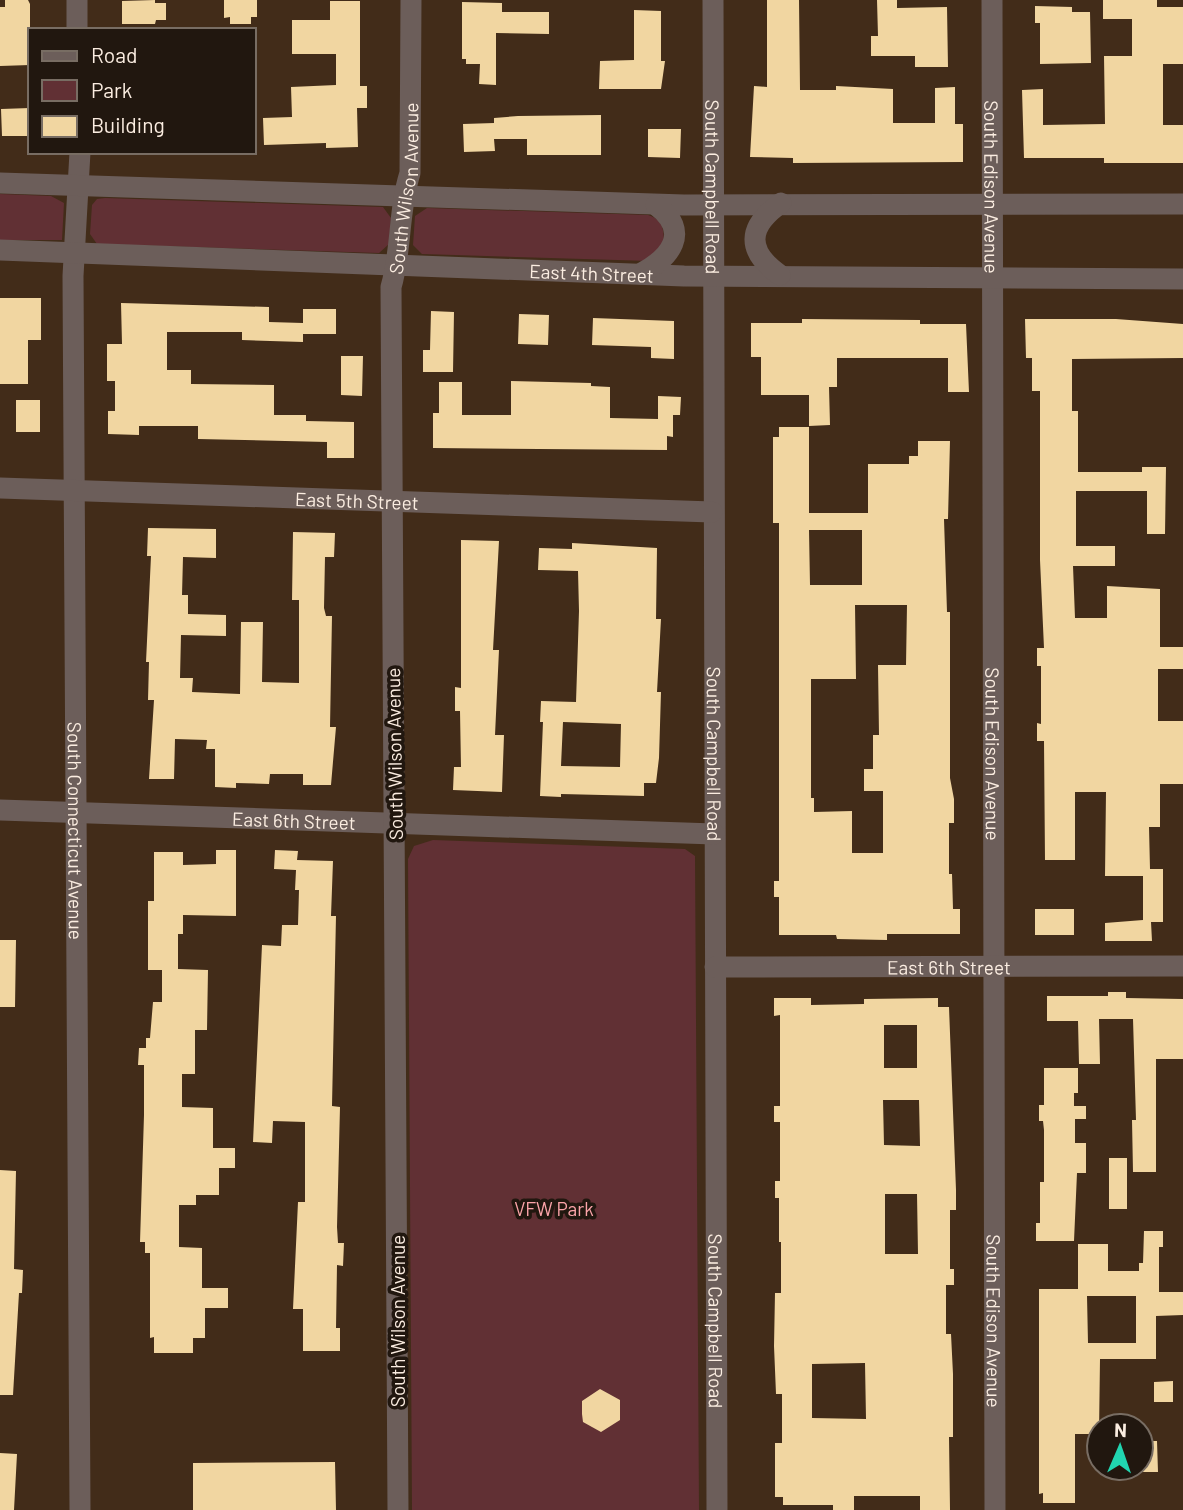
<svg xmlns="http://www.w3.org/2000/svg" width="1183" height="1510" font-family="Barlow,sans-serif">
<rect width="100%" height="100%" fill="#422c19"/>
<!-- green -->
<path fill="#613034" d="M0,194L51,196L64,203L62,240H0Z
M105,198L383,207L391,218L389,244L379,253L97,244L90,234L92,205L97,199Z
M427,208L648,215C665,220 664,233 664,248L650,261L422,254L413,245L415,216Z
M433,840L685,849L695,856L699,1510H412L408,859L414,846Z"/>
<!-- building -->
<path fill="#f1d6a1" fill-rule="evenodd" d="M5,0H28L30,4V65L0,66V7H5Z
M155,0V3H166V20H156L155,24H122V1Z
M224,0H257V17H251V24H230V17L224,18Z
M767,0H799L800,90H836V86L893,89V123H935V88L955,87V124H963V162L793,163V158L750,157L754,86L767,87Z
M877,0H897V8L947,7L948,67H915V56H871V36H878Z
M1103,0H1157V7H1183V64H1163V125H1183V163H1104V158H1024L1022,90L1043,89V125L1105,124L1104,56H1132V19H1103Z
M330,1H360V86H367V108H357L358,147L326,148V143L264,145L263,118L292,117L291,87L336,85V54H292V20H330Z
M462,2L502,3V12H549V34L496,33V85L479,84L480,64H466V59H462Z
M1035,6L1072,7V12H1090L1091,63L1040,64V23H1035Z
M634,10L661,11V61H665L661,89H599L600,61L634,60Z
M30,108V136H2L1,109Z
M601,115V155H527V139H494L495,151L464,152L463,124L494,123V118L518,116Z
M648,129H681L680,158L648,157Z
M0,298H41V340H28V384H0Z
M121,303L269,307V322L303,323V309H336V334H303V342L242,340V332H167V370H191V384L274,385V415H306V421L354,422V458H327V442L198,439V426H139V435L108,434V411H115V381H107V344H122Z
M431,311L454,312L453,372H423V350H430Z
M519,314L549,315L548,345L518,344Z
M593,318L674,321V359L651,358V347L592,345Z
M802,319L920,320V324H966L969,392H948V358H837V387H829L830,425L809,426V395H761V357H751V323H802Z
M1025,319H1116L1183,324V358L1072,359V411H1078V472H1142V467H1166L1165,534H1147V491H1076V546H1115V566H1073L1075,618H1107V586L1160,589V647H1183V669H1158V721H1183V784H1160V827H1149L1150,869H1163V922H1151L1152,941H1105V923L1143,920V876H1105L1106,792H1075V860H1045L1044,741H1037V723L1041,724V666H1037V648H1044L1040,560V391H1032V358H1026Z
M341,356H363L362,396L341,395Z
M511,381L591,383V386L610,387V418L658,419V396L681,397L680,415H673V437L667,436V450L433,448V413H439V382H462V415H511Z
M16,400H40V432H16Z
M779,427H809V513H868V464H909V456H918V441H950L948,519H944L947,612H950V778L954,799V823H949V874H952L953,909H960V934H887V940L837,939L836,935H779V897H774V881H779V523H773V437H779ZM809,530H862V585H810ZM855,605H907L906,665H878L879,735H873V769H864V791H883V853H852V811L814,812V798H811V679H856Z
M148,528L216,529V558L183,557L182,595H188V614L226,615V636L181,635L180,678H193L192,692L240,694L241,622H263L262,682L299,683V600H292L293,532L335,533L334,557H325L324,608L326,616H332L330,727H336L331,785H303V774H270L269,784L236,783V788L215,787V749H206L207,740L175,739L174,779H149L154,700H148L149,662H146L151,556H147Z
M461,540L499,541L493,650H499L495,735H504L502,792L453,790L454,767H461L460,711H455V687L461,688Z
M572,543L657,548L656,619H661L657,692H661L659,758L656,783H644V796L561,794V797L540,796L543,722H540L541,701L576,702L579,611L578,571L538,570L539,548L572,549ZM563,722L621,724L620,767L561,766Z
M216,850H236V916L183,915V934H178V969L208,970L207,1030H195V1074H182V1107L213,1108V1148H235V1168H219V1195H196V1205H179V1247L202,1248V1288H228V1308H205V1338H193V1353H154V1337L150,1338V1253H145V1242H140L144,1115V1065H138L139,1048H146V1038H150L153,1002H162V970H148V901H154V852H183V865L216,864Z
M275,850L298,851L297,860L333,861L331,916H336L332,1106L340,1107L337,1227L338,1243H344L343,1266L337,1265L336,1328H340V1351H303V1309H293L298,1202H305V1122L273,1121L272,1143L253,1142L262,945L281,946L282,925H298L299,890H295L296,870L274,869Z
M1035,909H1074V935H1035Z
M0,940H16L15,1007H0Z
M1108,992H1126V998L1183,999V1059H1156V1172H1133L1132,1120H1136L1133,1019H1099L1100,1064H1079L1078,1021H1047V996H1108Z
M774,998H811V1005L864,1004V999L938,998V1007H949L956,1190V1210H950V1269H954V1285H946V1334H951L953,1374V1437H949L950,1510H920V1496H854V1510H833V1505H783V1497H775V1443H782V1394H776L774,1346L775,1293H781V1242H779V1198H775V1181H780V1122H774V1106H780V1015L774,1016ZM884,1025H917V1068H884ZM883,1100H919L920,1146L884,1145ZM885,1194H917L918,1254H885ZM865,1363L866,1419L812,1418V1364Z
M1044,1068H1078V1093H1074V1106H1086V1119H1075V1143H1086V1173H1077L1074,1241H1036V1223H1040V1182H1044V1130L1043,1121H1039V1105H1044Z
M1109,1158H1127V1209H1109Z
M0,1170L16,1171L14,1269L23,1270L22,1293H19L13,1395H0Z
M1144,1231H1163V1247H1159V1292H1183V1315L1156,1316V1359H1100L1099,1434H1075V1503H1043V1493L1039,1494V1289H1078V1244H1108V1271H1139V1263H1143ZM1087,1296H1136V1343H1088Z
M1173,1381V1402H1154V1382Z
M600,1389L620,1400V1420L601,1432L583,1422L582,1414V1401Z
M1141,1441H1157L1158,1472H1141Z
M0,1453L17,1454L14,1510H0Z
M335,1462L336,1510H193V1463Z"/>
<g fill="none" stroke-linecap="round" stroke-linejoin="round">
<!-- minor -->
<g stroke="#6c5e5a" stroke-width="21">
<path d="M77,0V30"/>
<path id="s1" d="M713,0L717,1510"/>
<path id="s2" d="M992,0L995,1510"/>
<path id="s3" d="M80,152L73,276L80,1510"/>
<path d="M0,183L684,205L1183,204"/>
<path id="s4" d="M0,250L684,276L1183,279"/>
<path d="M640,274C670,258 692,232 656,205"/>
<path d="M780,275C746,251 747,227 781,203"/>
<path id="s5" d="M0,488L712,512"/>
<path id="s6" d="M0,810L714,834"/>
<path id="s7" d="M715,967L1183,966"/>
<path id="s8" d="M398,1510L391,287C402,250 398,211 410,173L411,0"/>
</g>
</g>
<g text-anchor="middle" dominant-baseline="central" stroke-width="7" stroke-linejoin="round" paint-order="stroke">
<!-- street labels -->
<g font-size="19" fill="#fbede1" stroke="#21170f">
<text stroke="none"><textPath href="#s8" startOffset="1323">South Wilson Avenue</textPath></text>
<text stroke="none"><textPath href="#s1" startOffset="187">South Campbell Road</textPath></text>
<text stroke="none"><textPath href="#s2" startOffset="187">South Edison Avenue</textPath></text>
<text stroke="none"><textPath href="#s4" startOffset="592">East 4th Street</textPath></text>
<text stroke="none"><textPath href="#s5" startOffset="357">East 5th Street</textPath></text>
<text transform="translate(394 754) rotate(-91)">South Wilson Avenue</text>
<text stroke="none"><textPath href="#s1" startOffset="754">South Campbell Road</textPath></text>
<text stroke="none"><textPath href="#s2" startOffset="754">South Edison Avenue</textPath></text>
<text stroke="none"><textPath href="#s6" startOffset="294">East 6th Street</textPath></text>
<text stroke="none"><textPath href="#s3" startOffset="679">South Connecticut Avenue</textPath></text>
<text stroke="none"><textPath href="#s7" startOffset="234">East 6th Street</textPath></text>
<text transform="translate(397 1321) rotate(-90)">South Wilson Avenue</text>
<text stroke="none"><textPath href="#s1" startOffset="1321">South Campbell Road</textPath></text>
<text stroke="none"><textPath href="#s2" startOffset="1321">South Edison Avenue</textPath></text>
</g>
<!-- park labels -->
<g font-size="19" fill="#fca4a9" stroke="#21170f">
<text x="554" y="1208">VFW Park</text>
</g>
</g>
<!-- legend -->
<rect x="28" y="28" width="228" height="126" fill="#21170f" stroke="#786d63" stroke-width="2"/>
<rect x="42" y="51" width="35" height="10" fill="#6c5e5a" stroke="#786d63" stroke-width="2"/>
<text x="91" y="63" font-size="21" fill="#fbede1">Road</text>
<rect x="42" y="80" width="35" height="21" fill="#613034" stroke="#786d63" stroke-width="2"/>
<text x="91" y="98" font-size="21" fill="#fbede1">Park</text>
<rect x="42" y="116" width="35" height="21" fill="#f1d6a1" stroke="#786d63" stroke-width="2"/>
<text x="91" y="133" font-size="21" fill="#fbede1">Building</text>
<!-- north arrow -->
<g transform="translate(1120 1447) rotate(2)"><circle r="33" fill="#21170f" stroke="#786d63" stroke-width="2"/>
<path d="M0-5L12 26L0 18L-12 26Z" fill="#21d5b0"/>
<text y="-10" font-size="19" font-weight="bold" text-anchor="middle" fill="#fbede1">N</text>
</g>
</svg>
